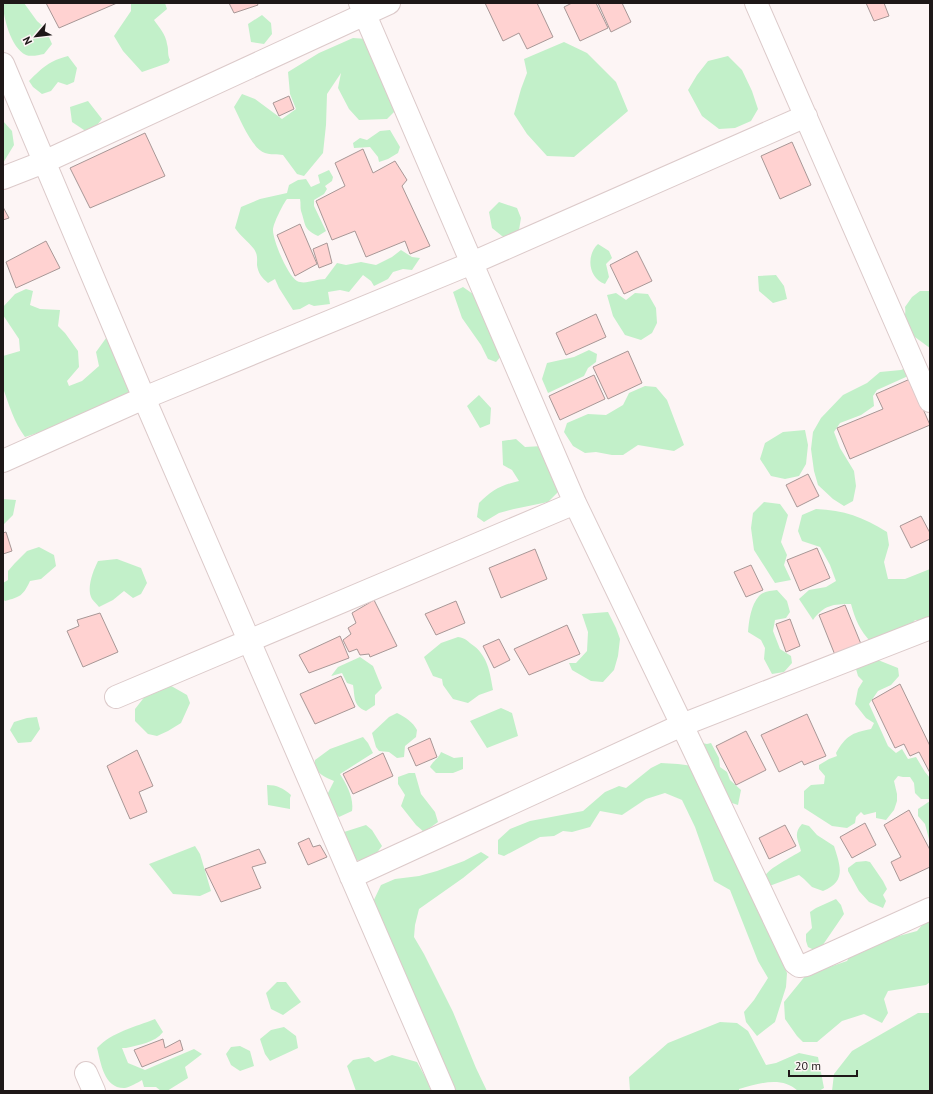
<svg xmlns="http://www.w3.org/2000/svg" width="933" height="1094" font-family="'PT Sans',sans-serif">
<rect width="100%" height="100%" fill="#fdf5f5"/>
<!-- green -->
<path fill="#c2f0c9" d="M3,3H24L37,21L45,28L52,44L44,54C39,55 31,57 26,55C11,48 3,17 3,3Z
M131,3H165L167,9L154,20C159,27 166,35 167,44C169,50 167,54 170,60L168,63L142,72L123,51L114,36L131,11Z
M262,15L271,23L272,34L264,44L251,42L248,24Z
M353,38L367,39L395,111L387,119L359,120L349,109L338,88L341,73L327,94L326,125L323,153L304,176L297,174L283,155C278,154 270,155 265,153C252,149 240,119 234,107L242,94L255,99L282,119L296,109L290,94L288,72L319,53Z
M564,42L587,53L616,82L628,111L574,157L547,156L527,134L514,114L521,89L527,73L524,59Z
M68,56L77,68L74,82L67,85L58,82L51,91L42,94L33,87L29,81C43,67 49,61 68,56Z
M728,56L742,70L752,91L758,109L751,121L735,128L719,129L702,116L688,90L697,75L708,61Z
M88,101L102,119L93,130H84L72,122L70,107Z
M3,121L12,131L14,145L3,163Z
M390,130L400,147L398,153L388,159L379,162L378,157L370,147L354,148L353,143L360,138L367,140L380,131Z
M329,170L333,177L332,181L325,186L327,189L324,194L314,200V206L326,231L318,236C303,229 306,225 301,211C300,207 301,203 300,199H287C283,204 273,224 273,230C273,241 288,276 297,281C305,285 316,279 325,279L337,263L346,265L361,262L376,265L392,257L401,250L412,257L420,258L412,270L403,269L393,272L388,279L374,286L371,281L363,275L349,292L340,290L328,292L330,304L314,306L309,304L300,309L293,310L279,288L275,279L268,283C262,278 258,273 257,265C257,259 258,255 254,249C248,241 240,236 235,228L241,207L260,199L287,193L289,185L298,180L306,179L311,187L320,183L318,175Z
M499,202L517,208L521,218L519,230L507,240L492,228L489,212Z
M598,244L609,251L612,258L606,264L609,277L605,284C588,278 586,255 598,244Z
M776,275L784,286L787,299L773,303L759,291L758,276Z
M463,287L473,294L503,354L496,362L488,359L481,345L462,318L453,292Z
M26,289L33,291L30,305L40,309L60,310L58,326L65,333L78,351L79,367L67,381L69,386L82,381L99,366L96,352L109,334L134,387L130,403L25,437C14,422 9,405 3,388C1,380 3,364 3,356L20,351L19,339L3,315V307L15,294Z
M920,291H930V348C922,342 908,334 905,323C904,318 906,313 905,307L912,297Z
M616,293L626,300L635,293L648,294L656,308L657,323L652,333L641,340L625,335L613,316L607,295Z
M589,350L597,354L596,362L588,368L584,376L548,393L542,379L547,363L574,357Z
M912,365L917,372L877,390L873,396L874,406L861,415L840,423L834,432L840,448L854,471L856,486L853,501L844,506L833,499L818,485L814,471L811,449L813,432L821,418L843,395L867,383L880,372L901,370Z
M645,386L656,387L667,400L684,445L674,451L638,445L623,455H612L596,452L585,453L573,446L564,432L567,423L588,414L606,415L623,405L629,393Z
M479,395L491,408L490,424L480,428L467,406Z
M805,430L808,445L806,464L799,476L785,479L771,476L760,459L765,443L783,432Z
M516,439L525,447L543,446L559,491L548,502L514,509L499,513L484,522L477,517L479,503C492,490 501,485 519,481L512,470L503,465L502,441Z
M3,499L16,500L13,515L3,525Z
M764,502L780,504L788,515L781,542L787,555L784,565L791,580L775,583L754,550L751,528L753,513Z
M816,509C844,510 863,517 887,532L889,545L884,562L888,579H905L930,569V624L915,620L904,635L871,642C860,631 855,619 851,604C833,604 824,605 813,620L799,599L809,590L826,587L836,581L830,565L820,547L802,541L798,531L802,515Z
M39,547L54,555L56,566L41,579L30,581C23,596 20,597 5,601L3,599V583L8,580V571L15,563L27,551Z
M117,559L141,568L147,583L141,594L133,598L124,591L113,600L99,607C97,604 94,602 92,599C86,589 93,571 98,561Z
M777,590L787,601L790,612L786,618L775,620L773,631L780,649L791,656L792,663L784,672L772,674L764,659L765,648L761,640L748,632C749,620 751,605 759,596C763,591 771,591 777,590Z
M608,612L616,628L620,639L618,656L614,670L603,682L591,681L572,670L569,663H576L587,651L588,632L582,614Z
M458,637C466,638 467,641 474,646C488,657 490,673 493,690L479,695L468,703L453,699L443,685L442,679L433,676L424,657L441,643Z
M360,657L373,666L382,688L375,695V705L366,711C353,706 355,697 353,685L347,683L342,673L331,676L338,667Z
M878,660L898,668L899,676L891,685L878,691L869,704L888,746L896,753L902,749L908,759L916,757L925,772L930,778V799H921L915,793L914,783L910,777H903L898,776L894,781L897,794V801L894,810L886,820L876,818V812L864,815L861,812L856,817L855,823L847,828L832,826L804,808V791L811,785L824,784L825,776L819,769V765L829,759L837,756L836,753C846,736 851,733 871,729L874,723L866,718L855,704L858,689L863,681L858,676L856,669L865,661Z
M166,683L187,695L190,703L181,723L168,731L157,736L148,734L135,721V709L146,695Z
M501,708L512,713L518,736L487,748L470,721Z
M397,713C405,717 413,722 417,730L416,737L405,746L404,757L397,758L389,752L379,751L376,747L372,733L389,717Z
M37,717L40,729L31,742L18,743L10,730L14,722L27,718Z
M363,737L368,743L373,753L340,774C347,785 354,798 352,811L339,817L332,809L327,795L334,781C324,777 313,772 315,760L330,749Z
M697,742L707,744L711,743L719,758L720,767L727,772L730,780L741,790L738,805L729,802Z
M441,752L454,758L463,757V769L453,773H436L430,767C432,762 439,758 441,752Z
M661,763L678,764L693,766L787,973L786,987L775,1022L757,1036L746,1022L744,1012L754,1000L768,978L758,961L730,890L714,881L695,827L682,800L665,793L646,799L622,815L600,811L590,827L572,832L563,831L554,836L540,837L504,856L498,854V840L510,829L530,821L583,811L605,792L619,786L626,788L651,768Z
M409,773H415L421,794L435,812L438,822L424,832L416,825L401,806L405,795L398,784V777Z
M267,785C277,785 283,788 291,795L290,798V809L268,805Z
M930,801V843L925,824L918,816V809Z
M802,824L809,826L817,835L834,846C840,865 847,882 823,891L812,887L804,879L799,875L772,885H768L765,876C769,868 792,857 801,851C798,839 793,834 802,824Z
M366,825L372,830L382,846L370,862L355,860L343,840L344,832Z
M195,846L200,854L211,891L200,896L173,894L149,864Z
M481,852L489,857L463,878L419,909L415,925L414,937L424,954L453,1012L476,1068L487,1091H452L372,904L381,885L395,879L419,876L437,871L464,861Z
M866,861L870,862L883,881L887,889L883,895L886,901L883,908L869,902L859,891L848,871V868L856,862Z
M836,899L841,905L844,914L818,952L808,947L806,941V934L812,928L810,912L816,908Z
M930,916V982L926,985L888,991L884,999L888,1013L882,1023L864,1014L842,1021L817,1042H803L797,1036L785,1019L784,1002L806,975L847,961L852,953L888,939L917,931Z
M277,982H286L301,1002L283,1015L271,1009L266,993Z
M918,1013H930V1091H832L834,1074L852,1051Z
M155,1019L163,1032C155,1043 138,1045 126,1048H122L128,1063L145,1070L194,1049L202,1054L185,1067L188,1078L167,1091H161L156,1087H144L142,1080C137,1083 130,1087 125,1088C104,1089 101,1063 97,1048C112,1032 135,1027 155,1019Z
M720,1022L737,1023L748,1031L766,1065L776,1063L799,1053L818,1057L824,1088L819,1091H798C781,1075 758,1084 739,1089V1091H630L629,1077L668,1043Z
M284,1027L296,1036L298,1048L270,1061L265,1054L260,1039L271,1030Z
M240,1046L250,1051L254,1066L240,1071L231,1065L226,1054L231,1047Z
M392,1055L417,1062L428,1082L431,1091H356L347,1066L353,1060L369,1057L375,1062Z"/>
<!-- building -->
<path fill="#ffd2d1" stroke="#a89796" d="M46,3H117L59,28Z
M229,3H257L258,5L234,13Z
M485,3H537L553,37L527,49L519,33L503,41Z
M572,3H596L608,28L580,41L564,7Z
M598,3H622L631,22L611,32Z
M866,3H884L889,16L874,21Z
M289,96L294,109L279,116L273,103Z
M145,133L165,176L90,208L70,168Z
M792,142L811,185L780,199L761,156Z
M363,149L373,173L395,161L407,180L402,186L430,246L410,254L405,241L366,257L355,231L332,240L316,201L345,186L335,163Z
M3,207L9,218L3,220Z
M300,224L317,264L295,276L277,235Z
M46,241L60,268L16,288L6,262Z
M327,243L332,263L319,268L313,249Z
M637,251L652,281L624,294L610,265Z
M596,314L606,337L566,355L556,333Z
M628,351L642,383L608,399L593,367Z
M594,375L605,399L560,420L549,396Z
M910,379L930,425L850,459L837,428L883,409L876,394Z
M808,474L819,496L797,507L786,485Z
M921,516L930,533V539L911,548L900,526Z
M6,532L12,551L3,554V533Z
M817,548L830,578L800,591L787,560Z
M535,549L547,579L501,598L489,568Z
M751,565L763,590L746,597L734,572Z
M374,600L397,646L370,657L369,654L360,655L357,649L349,652L343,640L351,634L348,628L356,623L352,613Z
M456,601L465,623L436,635L425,614Z
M845,605L861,644L835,655L819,615Z
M100,613L118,652L83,667L67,631L79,626L77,620Z
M790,619L800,646L786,652L776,624Z
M567,625L580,654L529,675L514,649Z
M340,636L349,658L309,673L299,655Z
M499,639L510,660L494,668L483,646Z
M341,676L355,707L315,724L300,694Z
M900,684L930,746V773L919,752L910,756L904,744L895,748L872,700Z
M807,714L826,756L804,765L802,761L779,772L761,735Z
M746,731L766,770L736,785L716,746Z
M430,738L437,757L416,766L408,748Z
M137,750L153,786L139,792L147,812L130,819L107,766Z
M383,753L393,776L353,794L343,774Z
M909,810L930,850V867L900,881L891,862L901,857L884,825Z
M865,823L876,845L852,858L840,837Z
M785,825L796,846L769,859L759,838Z
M309,838L313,847L320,845L327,857L308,865L298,843Z
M259,849L266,863L252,867L261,888L221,902L205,869Z
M163,1039L165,1048L180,1040L183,1050L142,1067L134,1050Z"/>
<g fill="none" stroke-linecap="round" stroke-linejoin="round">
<!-- street casing -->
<g stroke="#dccaca" stroke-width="24">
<path id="street" d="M360,3L575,503L682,725L795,963L799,966L806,965L930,909
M756,3L930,401
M3,64L144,398L444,1091
M3,178L44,162L389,3
M3,461L144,398L472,263L806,116
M116,697L575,503
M351,877L682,725L930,628
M86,1073L94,1091"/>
</g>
<!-- street -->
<use href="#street" stroke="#fff" stroke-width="22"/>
</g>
<!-- border -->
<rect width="933" height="1094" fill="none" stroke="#1e1818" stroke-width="8"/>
<!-- north arrow -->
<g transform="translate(36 36) rotate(242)" stroke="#fdf5f5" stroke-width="3" paint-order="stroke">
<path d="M0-3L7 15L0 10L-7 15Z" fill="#1e1818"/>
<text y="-6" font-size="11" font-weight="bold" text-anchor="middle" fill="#1e1818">N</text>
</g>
<!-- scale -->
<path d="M789 1070v6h68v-6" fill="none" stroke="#1e1818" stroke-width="2"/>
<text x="795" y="1070" font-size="12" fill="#1e1818" stroke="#fdf5f5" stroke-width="3" paint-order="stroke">20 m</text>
</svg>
